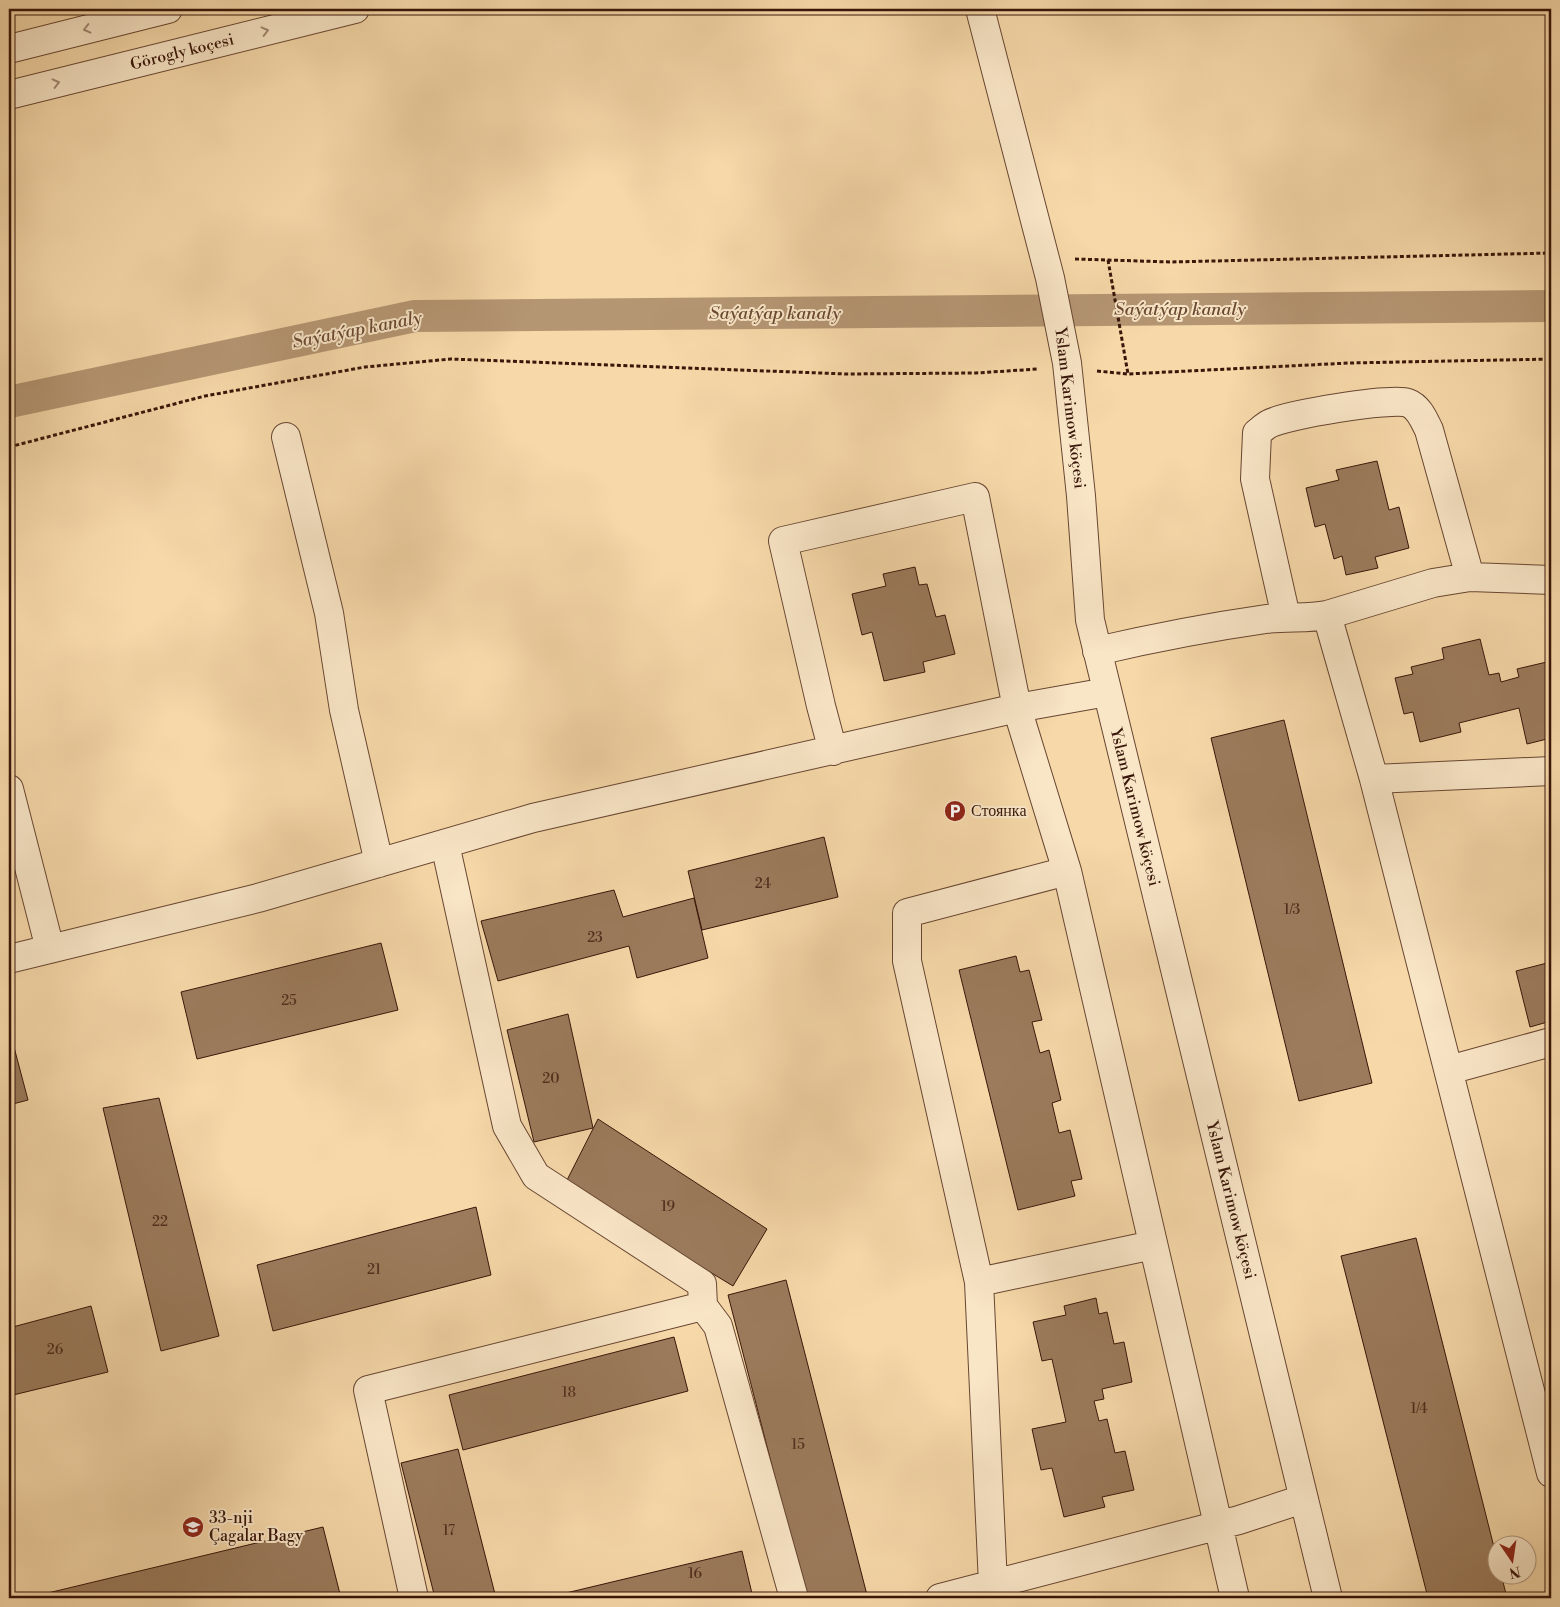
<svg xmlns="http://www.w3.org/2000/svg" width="1560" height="1607" font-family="'Libre Bodoni',serif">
<rect width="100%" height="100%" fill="#f6d8a9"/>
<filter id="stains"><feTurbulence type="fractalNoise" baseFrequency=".004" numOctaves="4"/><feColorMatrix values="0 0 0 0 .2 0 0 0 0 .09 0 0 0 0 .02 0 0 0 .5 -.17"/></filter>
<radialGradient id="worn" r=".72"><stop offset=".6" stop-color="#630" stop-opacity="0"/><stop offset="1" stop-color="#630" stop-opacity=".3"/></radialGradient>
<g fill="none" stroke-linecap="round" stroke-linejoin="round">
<!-- canal -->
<path stroke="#b59673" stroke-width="32" d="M9,402L415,316L1551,306"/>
</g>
<!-- building -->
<path fill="#9b7b5c" stroke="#381609" d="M1377,461L1389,510L1399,507L1409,548L1375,557L1378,568L1346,575L1342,556L1334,559L1325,524L1315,527L1306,488L1339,480L1336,470Z
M915,567L919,585L927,584L936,617L945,615L955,654L923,662L925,672L884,681L872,632L862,635L852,594L886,586L883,574Z
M1480,639L1489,675L1499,673L1501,682L1519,677L1517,669L1551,661L1549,651L1551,650V738L1527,744L1519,708L1459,723L1461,732L1420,742L1413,712L1404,714L1395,678L1413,674L1411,667L1444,659L1442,648Z
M1284,720L1372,1083L1299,1101L1211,738Z
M824,837L838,897L702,930L688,871Z
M614,890L623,917L694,898L708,958L637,978L629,946L498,981L481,921Z
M381,943L398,1010L197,1059L181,992Z
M1016,956L1020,972L1029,970L1042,1020L1032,1022L1040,1053L1049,1050L1061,1100L1052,1103L1059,1133L1070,1130L1082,1179L1071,1181L1075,1196L1018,1210L959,970Z
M1551,962V1021L1530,1027L1516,971Z
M568,1014L593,1128L534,1142L507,1030Z
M9,1032H10L28,1100L9,1105Z
M159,1098L219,1336L161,1351L103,1108Z
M598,1119L767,1229L733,1286L565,1184Z
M476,1207L491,1275L273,1331L257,1265Z
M1416,1238L1498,1563V1574H1501L1507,1598H1428L1341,1256Z
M786,1280L867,1595L854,1598H806L728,1295Z
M1096,1298L1099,1314L1107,1312L1114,1344L1124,1342L1132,1382L1102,1389L1104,1399L1094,1401L1099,1421L1107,1419L1115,1453L1125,1451L1134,1490L1102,1497L1105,1507L1064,1517L1052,1468L1041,1470L1032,1429L1066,1422L1052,1359L1042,1361L1033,1322L1066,1315L1064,1306Z
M91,1306L108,1372L9,1396V1328Z
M674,1337L688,1391L463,1450L449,1395Z
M458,1449L496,1598H435L401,1463Z
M323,1527L341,1598H27Z
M742,1551L753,1598H545Z"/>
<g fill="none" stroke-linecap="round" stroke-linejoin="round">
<!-- minor casing -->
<g stroke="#684631" stroke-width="30">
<path id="minor" d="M980,9L1050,278L1067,363L1081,496L1090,620L1328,1598
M9,49L168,9
M9,95L355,9
M286,437L329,613L344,710L379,863
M1327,615L1433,583L1470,577L1551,580
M1286,617L1255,479L1257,433C1261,430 1265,426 1269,424C1285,415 1392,397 1408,403C1419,407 1424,420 1429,430L1470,577
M1097,651C1153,638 1210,627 1266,619C1287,616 1307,619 1327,615L1374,779L1551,1473
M833,751L821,706L783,541L975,497L1017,708L1067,871L907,913V961L979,1282L993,1584
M1374,779L1551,771
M9,789L50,949
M445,844L507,1126L536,1176L702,1284L703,1306
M1067,871L1235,1598
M9,959L258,898L533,818L1017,708L1107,692
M1449,1070L1551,1042
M979,1282L1153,1245
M414,1598L368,1390L703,1306L718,1326L794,1598
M940,1598L1239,1520L1303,1499"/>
</g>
<!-- path -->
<path stroke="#381609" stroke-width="3" stroke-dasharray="4 2.5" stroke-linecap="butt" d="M1075,259L1171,262L1551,253
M1108,260L1128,374
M1097,371L1128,374L1349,363L1551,359
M9,447L205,396L365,367L451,359L846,374L976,373L1038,369"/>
<!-- minor -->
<use href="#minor" stroke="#f9e6c7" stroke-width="28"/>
</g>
<!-- one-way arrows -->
<defs><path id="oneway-chevron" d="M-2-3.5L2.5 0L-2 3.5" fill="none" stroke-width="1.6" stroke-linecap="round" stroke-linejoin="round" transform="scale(1.25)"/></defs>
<g stroke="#a28872">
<use href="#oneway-chevron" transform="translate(87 29) rotate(166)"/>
<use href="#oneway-chevron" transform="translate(265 31) rotate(-14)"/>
<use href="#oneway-chevron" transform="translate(56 83) rotate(-14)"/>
</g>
<!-- icons -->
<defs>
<g id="parking-disc" transform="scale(1.125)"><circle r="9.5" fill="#8f2418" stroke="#f9e6c7"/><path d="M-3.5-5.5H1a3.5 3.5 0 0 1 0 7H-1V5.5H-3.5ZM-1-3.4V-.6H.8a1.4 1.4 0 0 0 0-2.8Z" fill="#fff"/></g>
<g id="school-disc" transform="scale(1.125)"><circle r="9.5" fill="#8f2418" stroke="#f9e6c7"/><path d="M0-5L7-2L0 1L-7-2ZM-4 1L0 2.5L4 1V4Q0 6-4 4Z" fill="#fff"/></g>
</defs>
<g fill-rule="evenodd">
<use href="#parking-disc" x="955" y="811"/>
<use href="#school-disc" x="193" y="1527"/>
</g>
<g text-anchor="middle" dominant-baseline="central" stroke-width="4" stroke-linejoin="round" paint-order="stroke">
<!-- number labels -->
<g font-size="14" fill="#512f1e">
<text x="763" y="884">24</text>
<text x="1292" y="910">1/3</text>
<text x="595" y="938">23</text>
<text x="289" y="1001">25</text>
<text x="551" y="1079">20</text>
<text x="668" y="1207">19</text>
<text x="160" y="1222">22</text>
<text x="374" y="1270">21</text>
<text x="55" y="1350">26</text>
<text x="569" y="1393">18</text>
<text x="1419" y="1409">1/4</text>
<text x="798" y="1445">15</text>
<text x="449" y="1531">17</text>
<text x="695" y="1574">16</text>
</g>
<!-- street labels -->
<g font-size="16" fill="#381609" stroke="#f9e6c7">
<text transform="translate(182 52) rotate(-14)">Görogly koçesi</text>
<text transform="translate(1070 408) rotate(83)">Yslam Karimow köçesi</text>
<text transform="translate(1135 807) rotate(76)">Yslam Karimow köçesi</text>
<text transform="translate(1231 1200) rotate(76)">Yslam Karimow köçesi</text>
</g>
<!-- poi labels -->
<g font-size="16" fill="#381609" stroke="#f9e6c7" text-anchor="start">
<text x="971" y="811">Стоянка</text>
<text x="209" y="1518">33-nji<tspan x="209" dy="18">Çagalar Bagy</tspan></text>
</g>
<!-- water labels -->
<g font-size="18" font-style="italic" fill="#6a4933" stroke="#f9e6c7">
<text x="1180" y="309">Saýatýap kanaly</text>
<text x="775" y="313">Saýatýap kanaly</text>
<text transform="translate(357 330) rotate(-11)">Saýatýap kanaly</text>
</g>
</g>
<!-- margin -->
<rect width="1560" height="1607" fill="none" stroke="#f6d8a9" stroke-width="30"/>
<rect x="10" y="10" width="1540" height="1587" fill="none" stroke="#381609" stroke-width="2.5"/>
<rect x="15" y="15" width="1530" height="1577" fill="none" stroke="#381609"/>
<!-- north arrow -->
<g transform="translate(1512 1560) rotate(167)"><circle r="24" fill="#f9e6c7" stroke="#ac937b"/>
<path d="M0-4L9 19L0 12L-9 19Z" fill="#8f2418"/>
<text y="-8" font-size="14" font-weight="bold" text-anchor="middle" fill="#381609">N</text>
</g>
<rect width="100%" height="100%" filter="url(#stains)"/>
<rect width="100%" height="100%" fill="url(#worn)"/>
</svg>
